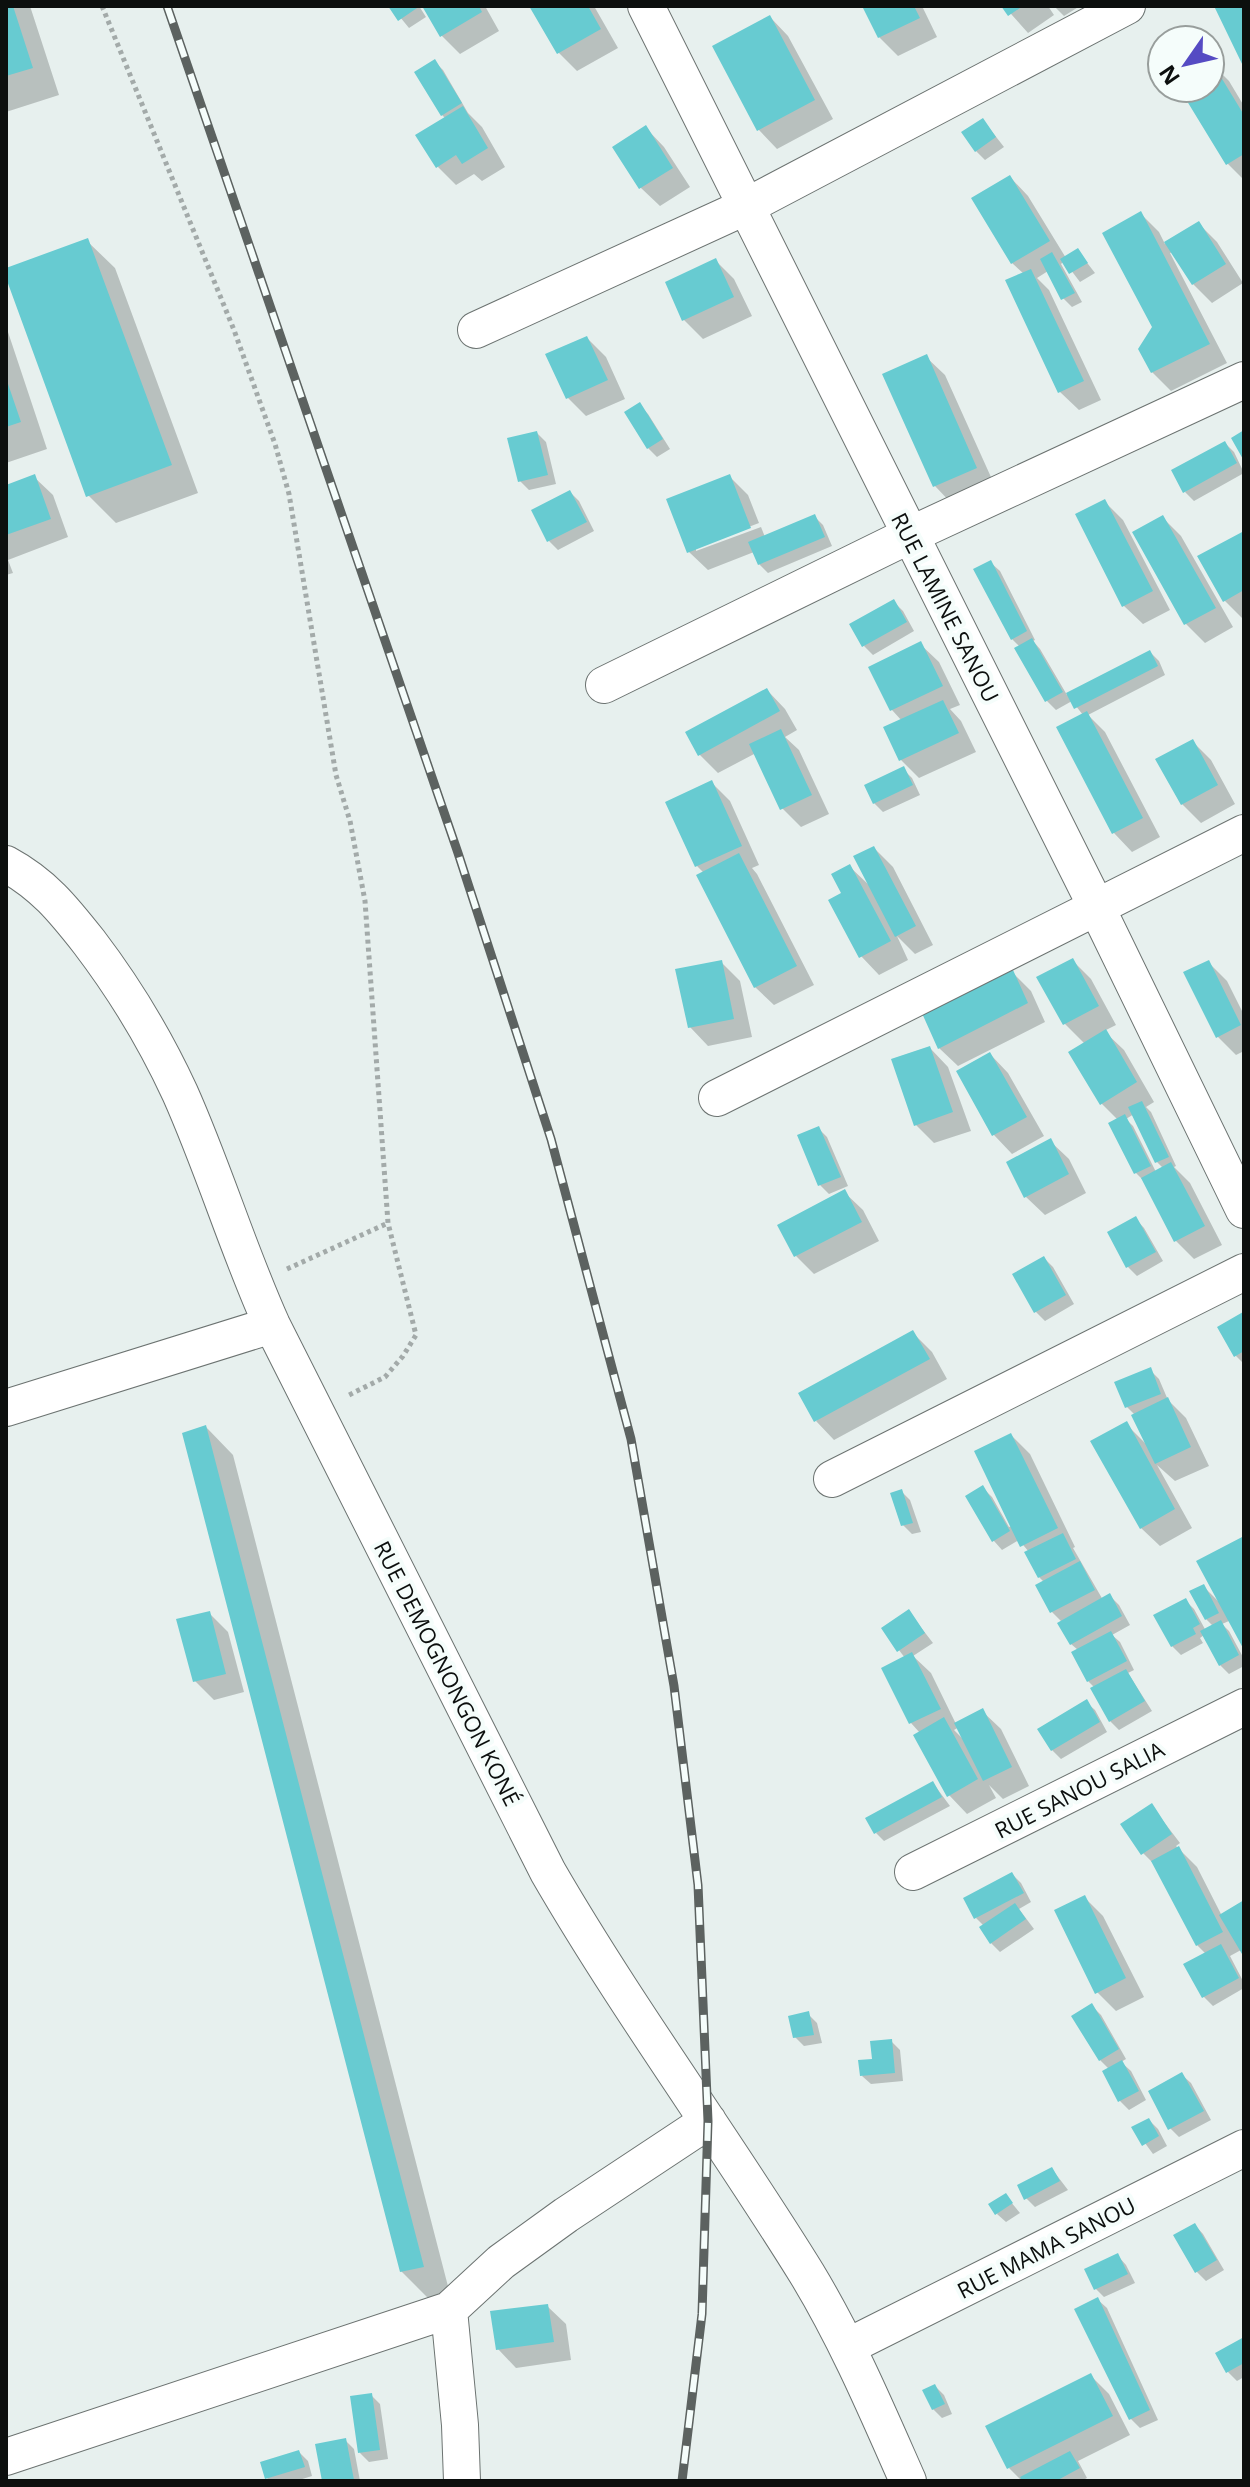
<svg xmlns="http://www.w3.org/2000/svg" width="1250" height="2487" font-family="'Open Sans',sans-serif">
<rect width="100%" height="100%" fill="#e7f0ee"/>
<!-- shadow -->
<path fill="#0003" fill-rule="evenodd" d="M6,6H30L59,95L6,112Z
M391,6H419L426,17L409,28Z
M424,6H485L499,31L460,54L442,36Z
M531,6H594L618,48L577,71L559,53Z
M864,6H922L937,37L898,56L879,37Z
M1004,6H1048L1054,15L1028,33Z
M1054,6H1080L1064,16Z
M770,17L788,36L833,119L777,149L759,130L714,47Z
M434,61L443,70L468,113L482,127L505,167L482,181L474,174L456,185L438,167L446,119L442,115Z
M1210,62L1229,81L1244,106V180L1228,164L1182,88H1210Z
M983,120L1004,147L985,160L976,151Z
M646,128L664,147L690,187L660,206L641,188L615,148Z
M1010,177L1028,196L1066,258L1078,251L1095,273L1080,282L1064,261L1061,264L1082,302L1072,307L1063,298L1048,271L1037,278L1049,290L1101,400L1079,410L1060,392L1024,274L1012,263Z
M1141,214L1159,232L1165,244L1198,223L1217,242L1243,283L1212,303L1193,284L1173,252L1170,253L1227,363L1171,391L1152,372L1154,327Z
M87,241L115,268L198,493L116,523L88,495L6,272Z
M715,260L734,279L752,316L703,339L684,320L667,283Z
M6,326L47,449L6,463Z
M587,338L606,357L625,399L586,416L568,398Z
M926,357L945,375L995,486L953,505L935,486Z
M639,405L648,414L670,449L657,457L648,448Z
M537,433L546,442L556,484L529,490L520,481Z
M1225,443L1234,452L1244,473L1194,501L1185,492Z
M729,476L748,495L759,523L696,547V551L761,527L765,537L814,516L823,525L832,546L768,573L759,564L754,552L708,570L689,552Z
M34,477L53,495L68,537L8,560L13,573L6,575V487Z
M570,492L579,501L594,531L558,550L549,541Z
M1104,501L1123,520L1170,610L1143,624L1124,606Z
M1162,517L1181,536L1233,627L1205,643L1186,624L1135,533Z
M1244,533V619H1243L1224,600Z
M991,563L1000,571L1035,640L1033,641L1040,649L1067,695L1150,652L1159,661L1165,675L1088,715L1105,732L1160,837L1132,852L1114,833L1083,715L1072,701L1056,710L1047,701L1017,648L1020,647L1012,639Z
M894,602L903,611L914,631L873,655L864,646Z
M920,644L939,662L960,705L950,709L961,721L976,752L919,778L901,760L902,721L892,710L871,668Z
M767,690L785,709L797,730L785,737L799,750L829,814L801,827L782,808L756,753L718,773L699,754Z
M1192,741L1211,760L1235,804L1201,823L1182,804L1158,760Z
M903,769L912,778L920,795L883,812L874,803Z
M711,782L730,801L759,865L752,868L757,874L814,985L774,1005L755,987L704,873L697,866Z
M874,848L893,867L933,945L915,954L897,936L908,960L879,975L861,956L843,894L850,867L870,886Z
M1072,960L1091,979L1116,1025L1104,1031L1124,1050L1154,1102L1146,1107L1151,1112L1176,1166L1174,1167L1190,1183L1222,1245L1194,1259L1176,1241L1146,1183L1136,1173L1118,1120L1102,1104L1085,1044L1065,1024ZM1134,1114L1157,1162L1163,1168L1156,1172L1133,1126L1126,1119Z
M721,962L740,981L752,1037L708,1046L690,1027Z
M1208,962L1227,981L1244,1015V1051L1236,1055L1217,1036Z
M1012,972L1031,991L1045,1022L958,1066L939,1048Z
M930,1048L948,1067L971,1131L934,1143L916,1125Z
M990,1054L1008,1073L1044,1136L1012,1154L994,1135L959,1072Z
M818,1128L827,1137L848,1186L829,1194L820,1185Z
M1050,1141L1069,1159L1086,1193L1045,1215L1026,1197Z
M844,1192L863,1210L879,1241L814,1274L796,1256Z
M1136,1219L1144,1228L1163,1261L1137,1276L1128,1267Z
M1044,1258L1053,1267L1074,1304L1045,1321L1036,1312Z
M1243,1315L1244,1316V1364L1236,1356Z
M913,1333L932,1352L947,1379L834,1440L816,1421Z
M1150,1370L1159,1379L1168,1400L1186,1418L1209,1466L1175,1481L1157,1465L1192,1528L1160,1546L1141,1528L1126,1424L1147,1445L1135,1415L1127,1407Z
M206,1427L233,1455L450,2294L429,2299L401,2271Z
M1011,1435L1030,1454L1075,1547L1073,1548L1103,1600L1110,1596L1119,1605L1130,1625L1112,1635L1120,1642L1134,1670L1128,1673L1152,1711L1119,1730L1110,1721L1095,1688L1088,1681L1078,1650L1071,1644L1062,1622L1052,1612L1044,1582L1039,1577L1029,1552L1019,1540L1002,1550L994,1541L983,1488L992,1497L1009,1527L1012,1526Z
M901,1491L910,1500L921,1532L912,1534L903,1525Z
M1244,1538V1646L1229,1621L1222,1624L1229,1631L1244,1659V1666L1229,1674L1220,1665L1204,1635L1200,1638L1203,1643L1181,1655L1172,1646L1185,1600L1194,1609L1206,1631L1213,1626L1206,1619L1203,1586L1219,1602Z
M909,1612L933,1643L913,1656L931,1673L956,1724L982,1711L1001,1729L1029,1786L1003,1799L989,1785L996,1798L967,1814L949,1795L920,1733L911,1723L905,1658L883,1629ZM959,1727L964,1740L954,1730Z
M209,1613L228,1632L244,1692L214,1700L195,1681Z
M1086,1702L1095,1710L1107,1732L1061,1759L1052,1750Z
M933,1783L950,1806L884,1841L876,1833Z
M1151,1805L1180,1843L1176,1846L1197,1867L1222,1916L1244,1903V1954L1241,1950L1230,1956L1244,1983V1988L1213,2006L1204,1997L1206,1954L1197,1945L1153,1861L1152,1862L1143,1853Z
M1012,1874L1021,1883L1031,1902L1019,1909L1034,1929L1000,1952L991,1943L984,1926L976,1918Z
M1084,1897L1103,1916L1144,1997L1116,2011L1097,1992Z
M1092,2006L1101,2015L1126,2059L1121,2062L1131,2071L1146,2100L1129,2110L1120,2101L1105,2072L1109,2069L1100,2060Z
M808,2014L817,2023L822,2043L804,2046L795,2037Z
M891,2041L900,2050L903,2081L871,2084L862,2076Z
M1182,2075L1191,2083L1211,2120L1179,2137L1170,2128Z
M1149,2120L1158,2129L1167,2146L1153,2154L1134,2128Z
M1052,2169L1068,2190L1035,2207L1026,2198Z
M1005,2195L1020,2213L1006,2222L997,2214Z
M1195,2225L1203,2234L1224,2270L1206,2281L1197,2272L1176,2236Z
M1118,2256L1126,2265L1135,2283L1104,2297L1095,2288Z
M1098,2300L1107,2308L1158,2420L1140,2428L1131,2419L1077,2309Z
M547,2306L566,2324L571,2360L516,2368L498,2349Z
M1244,2340V2377L1237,2381L1228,2372L1218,2354Z
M1091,2376L1109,2394L1130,2435L1078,2461L1087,2478L1081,2481H1022L1009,2468Z
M935,2386L944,2395L952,2414L942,2418L933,2409Z
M371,2395L380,2404L388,2459L369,2462L360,2453Z
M345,2440L354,2449L360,2481H324L317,2446Z
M299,2452L308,2461L312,2476L296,2481H270L267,2478Z"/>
<!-- building -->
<path fill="#67cbd1" d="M6,6H13L33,68L6,76Z
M388,6H420L398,21Z
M422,6H479L482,12L440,37Z
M529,6H588L601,29L557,54Z
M862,6H914L920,18L878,38Z
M1001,6H1023L1008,16Z
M1214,6H1244V68Z
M770,15L815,100L757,131L712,46Z
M435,59L462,103L441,116L414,72Z
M1210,59L1244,115V154L1226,165L1179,88H1210Z
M463,106L488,148L462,164L456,155L436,168L415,135Z
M983,118L996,137L975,152L961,132Z
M646,125L673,168L639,189L612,147Z
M1010,175L1050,241L1011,264L971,198Z
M1141,211L1210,344L1151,373L1138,349L1152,327L1102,233Z
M1199,221L1226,264L1192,285L1164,242Z
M88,238L172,465L86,497L6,278V268Z
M1078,248L1088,263L1069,274L1060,259Z
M1052,252L1075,293L1061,300L1040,259Z
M716,258L734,297L682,321L665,282Z
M1031,269L1084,381L1058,393L1005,280Z
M587,336L608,380L566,399L545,354Z
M927,354L977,468L933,487L882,374Z
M6,378L21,422L6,427Z
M640,402L663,439L647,449L624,412Z
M1244,430V461L1231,438Z
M537,431L548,475L518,482L507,438Z
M1225,441L1237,463L1183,493L1171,470Z
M35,474L51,519L6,535V485Z
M730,474L751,528L687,553L666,499Z
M570,490L587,522L547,542L531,510Z
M1105,499L1153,591L1122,607L1075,514Z
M815,514L825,537L758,565L748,542Z
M1163,515L1216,608L1184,625L1132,532Z
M1244,531V590L1223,602L1197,556Z
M991,560L1027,631L1011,640L973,569Z
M894,599L907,622L862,647L849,624Z
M1032,638L1063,692L1045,702L1014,648Z
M921,641L943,686L890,711L868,667Z
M1150,650L1158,666L1074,709L1066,693Z
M767,688L780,711L698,756L685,732Z
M943,700L959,733L899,761L883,727Z
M1087,711L1143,818L1112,834L1056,727Z
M781,729L812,795L780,810L749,744Z
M1193,739L1218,785L1181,805L1155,759Z
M904,766L913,785L873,804L864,785Z
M712,780L742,846L695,867L665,802Z
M874,846L916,926L895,937L853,856Z
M739,853L797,966L754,988L696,875Z
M850,864L891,941L859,958L828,900L841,893L831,874Z
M1073,958L1099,1006L1063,1025L1036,977Z
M722,960L734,1019L688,1028L675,969Z
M1209,960L1241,1025L1216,1038L1183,972Z
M1013,970L1028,1003L938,1049L921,1011Z
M1106,1029L1137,1082L1100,1105L1068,1052Z
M930,1046L953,1112L914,1126L891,1059Z
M990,1052L1027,1117L992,1136L956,1071Z
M1142,1101L1169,1157L1155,1163L1128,1107Z
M1125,1114L1151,1166L1134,1174L1108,1123Z
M819,1126L841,1177L818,1186L797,1135Z
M1051,1138L1069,1174L1024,1198L1006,1162Z
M1171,1162L1205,1226L1174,1242L1141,1178Z
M845,1189L862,1222L794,1257L777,1225Z
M1136,1216L1156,1252L1126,1268L1107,1232Z
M1044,1256L1066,1295L1034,1313L1012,1274Z
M1243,1312L1244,1351L1234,1357L1217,1327Z
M913,1330L930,1359L814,1422L798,1393Z
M1151,1367L1161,1394L1125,1408L1114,1382Z
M1168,1397L1191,1447L1155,1464L1131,1415Z
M1127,1421L1175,1509L1140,1529L1090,1441Z
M206,1425L424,2267L400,2272L182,1433Z
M1011,1433L1058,1528L1020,1547L974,1451Z
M983,1485L1010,1531L992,1542L965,1496Z
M902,1489L913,1523L901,1526L890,1493Z
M1063,1533L1076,1559L1038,1578L1024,1552Z
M1244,1536V1650L1196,1561Z
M1080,1561L1095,1590L1050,1613L1035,1585Z
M1204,1584L1219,1613L1205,1620L1189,1591Z
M1110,1593L1122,1616L1070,1645L1057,1623Z
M1186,1598L1200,1624L1193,1628L1196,1634L1171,1647L1153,1615Z
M909,1609L925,1633L897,1652L881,1628Z
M210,1611L226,1674L193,1682L176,1619Z
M1221,1620L1239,1655L1219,1666L1200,1631Z
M1111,1631L1127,1661L1087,1682L1071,1652Z
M912,1652L941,1709L909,1724L881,1668Z
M1126,1669L1145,1701L1109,1722L1090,1688Z
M1087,1699L1100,1722L1051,1751L1037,1729Z
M983,1708L1012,1767L983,1781L954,1723Z
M944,1717L978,1779L947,1797L913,1735Z
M933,1781L942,1797L874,1834L865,1818Z
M1152,1803L1172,1834L1141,1855L1120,1824Z
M1179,1846L1223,1932L1196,1946L1151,1861Z
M1012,1872L1024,1893L974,1919L963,1898Z
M1085,1895L1126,1978L1095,1994L1054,1910Z
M1244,1900V1953L1242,1954L1219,1915Z
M1015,1903L1026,1919L990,1944L979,1927Z
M1221,1944L1239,1978L1202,1998L1183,1964Z
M1092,2003L1119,2049L1099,2061L1071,2016Z
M809,2011L814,2035L793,2038L788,2016Z
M892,2039L895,2073L860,2076L858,2060L872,2059L870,2041Z
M1122,2060L1139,2091L1118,2102L1102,2071Z
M1182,2072L1204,2111L1168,2130L1148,2091Z
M1149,2118L1159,2136L1142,2146L1131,2127Z
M1052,2167L1060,2181L1024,2200L1017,2185Z
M1006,2193L1013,2203L995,2215L988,2204Z
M1195,2223L1217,2260L1195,2273L1173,2235Z
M1118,2253L1128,2274L1094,2290L1084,2269Z
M1098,2297L1150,2410L1129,2420L1074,2309Z
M548,2304L554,2342L496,2350L490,2311Z
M1244,2337V2363L1226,2373L1215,2353Z
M1091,2373L1113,2416L1007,2469L985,2426Z
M935,2384L945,2404L932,2410L922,2390Z
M372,2393L380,2450L358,2453L350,2396Z
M346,2438L354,2480L322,2481L315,2444Z
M299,2450L305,2467L265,2479L260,2462Z
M1070,2451L1080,2468L1056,2481H1022L1020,2477Z"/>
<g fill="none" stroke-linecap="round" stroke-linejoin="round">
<!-- minor casing -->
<g stroke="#6c7371" stroke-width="38">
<path id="minor" d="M646,6L1096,906L1244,1210
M476,330L745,207L1127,6
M604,685L910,535L1244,380
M6,864C43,884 63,909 89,942C124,988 156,1041 180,1093C214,1169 238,1250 272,1325L548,1872C628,2010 723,2138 807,2274C847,2340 877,2411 908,2481
M717,1098L1244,833
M6,1408L272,1325
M832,1479L1244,1272
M913,1872L1244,1707
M449,2310L460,2425L462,2481
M847,2347L1244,2148
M6,2457L449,2310L501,2262L566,2215L708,2121"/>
</g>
<!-- path -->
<path stroke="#a3aaa9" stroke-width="5" stroke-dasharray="4 4" stroke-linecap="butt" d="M102,6L234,330L275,444L289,494L336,775L350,821L365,901L388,1223L416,1335L403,1356L385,1377L349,1395
M287,1269L388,1223"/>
<!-- minor -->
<use href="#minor" stroke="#fff" stroke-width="36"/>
<!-- rail casing -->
<g stroke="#5c6260" stroke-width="9">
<path id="rail" d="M167,6L458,853L551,1139L631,1439L674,1686L698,1885L708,2121L702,2314L682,2481"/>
</g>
<!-- rail -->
<use href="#rail" stroke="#f5fdfb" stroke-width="6" stroke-dasharray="18" stroke-linecap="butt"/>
</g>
<g text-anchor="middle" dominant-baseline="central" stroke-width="8" stroke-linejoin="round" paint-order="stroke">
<!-- street labels -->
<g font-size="22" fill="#0c0f0e" stroke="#f5fdfb">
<text transform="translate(946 607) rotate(63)">RUE LAMINE SANOU</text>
<text transform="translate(448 1673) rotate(63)">RUE DEMOGNONGON KONÉ</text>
<text transform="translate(1079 1789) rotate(-27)">RUE SANOU SALIA</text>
<text transform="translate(1046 2247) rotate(-27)">RUE MAMA SANOU</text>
</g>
</g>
<!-- border -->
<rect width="1250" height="2487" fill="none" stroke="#0c0f0e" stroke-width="16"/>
<!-- north arrow -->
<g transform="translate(1186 64) rotate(236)"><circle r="38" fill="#f5fdfb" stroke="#989e9c" stroke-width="2"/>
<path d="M0-6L14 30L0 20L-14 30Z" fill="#554bc3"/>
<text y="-12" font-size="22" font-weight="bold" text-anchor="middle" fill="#0c0f0e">N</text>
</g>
</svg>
